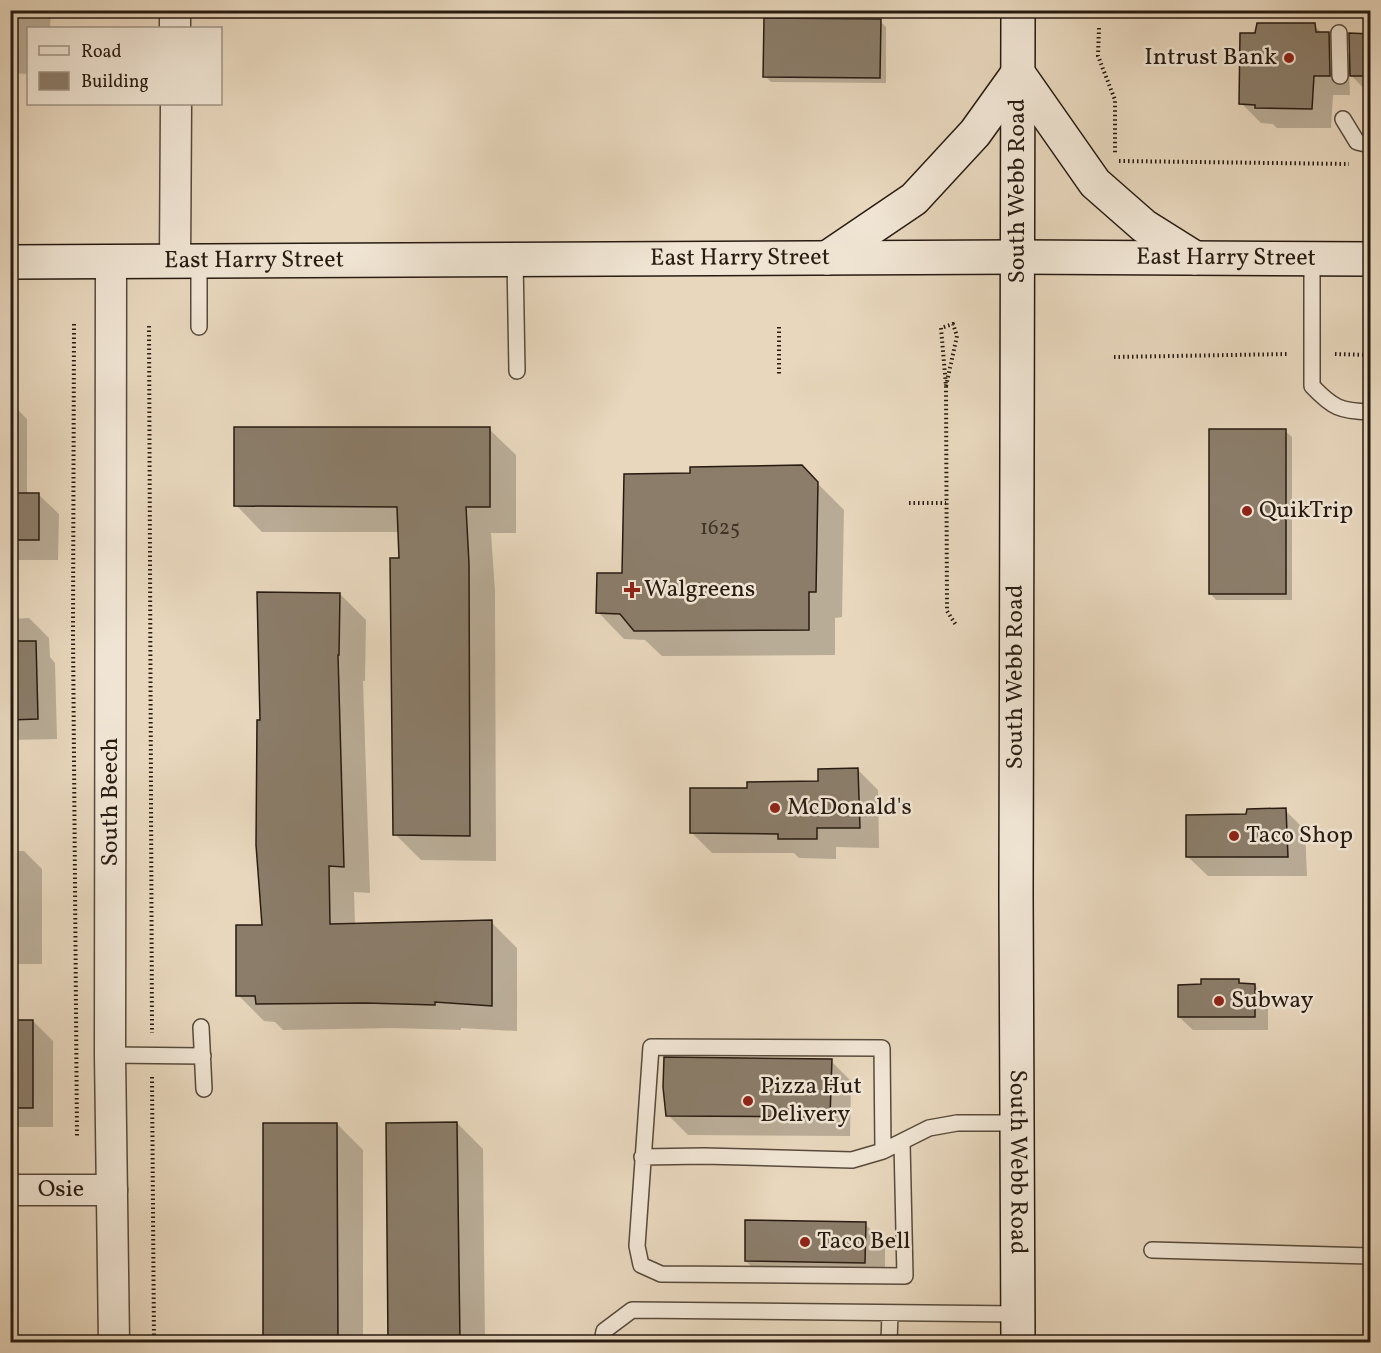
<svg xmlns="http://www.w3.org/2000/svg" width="1381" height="1353" font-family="Vollkorn,serif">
<rect width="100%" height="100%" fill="#e8d7bd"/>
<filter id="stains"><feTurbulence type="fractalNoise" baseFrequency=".00333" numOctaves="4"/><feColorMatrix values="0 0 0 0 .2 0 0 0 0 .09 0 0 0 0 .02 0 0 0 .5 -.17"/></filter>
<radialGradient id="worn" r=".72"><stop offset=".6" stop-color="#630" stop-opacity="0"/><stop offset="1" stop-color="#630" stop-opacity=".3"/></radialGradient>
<!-- shadow -->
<path fill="#0003" d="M10,10H51L50,28H28V74L10,73Z
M880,21L886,27V83L771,82L765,76Z
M1314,25L1323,34H1329L1351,56L1370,36V95L1349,73L1350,95H1333L1331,128H1277L1273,124L1261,123L1241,103L1256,34Z
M10,402L27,419V494H38L59,514L58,560H10Z
M489,429L516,455V533H491L495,591L496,861L421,860L395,834L399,532H262L236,505Z
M1285,431L1292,437V600H1216L1210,593Z
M801,467L844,510L842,617L835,618V655L662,656L645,640L624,639L598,612L691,475Z
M1367,515H1370V539L1367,536Z
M340,594L366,620L365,681H363L370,893L354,892L355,925L491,922L517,948V1031L461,1028V1030L393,1028L283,1030L275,1022L264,1021L238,995L263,927L261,721Z
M29,618L49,638L50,657L55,663L57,739L10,740V619Z
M858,770L878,790L879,848L836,847V859L799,858L794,853H712L692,833L748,790L819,783Z
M1285,810L1305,830L1307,876H1208L1187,856L1247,816Z
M10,851H24L42,869V964H10Z
M1239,980L1243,985H1254L1268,999V1030H1193L1179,1017L1203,986Z
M10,1020L33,1021L53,1041V1127H10Z
M831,1061L851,1081L850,1136L688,1135L668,1115Z
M457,1123L483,1149L485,1342H389L387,1124Z
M264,1124H337L363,1150V1342H265Z
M865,1224L885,1244V1283L766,1281L746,1261Z"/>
<!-- building -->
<path fill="#8b7d6a" stroke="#271b11" stroke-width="1.5" d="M764,18L881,19L880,78L763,77Z
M1257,23H1315L1316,32H1329L1330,76H1314L1312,109L1255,108V105L1239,104L1240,33H1255Z
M1349,33L1371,34V76H1350Z
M234,427H490V507H466L469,563L470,836L393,835L390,558H399L397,507L234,506Z
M1209,429H1286V594H1209Z
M802,465L818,482L816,592H809V630L634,631L620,614L596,613L597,573H622L624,474L690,473V467Z
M10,493H39V540H10Z
M257,592L340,593L339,655H338L344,867L329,866L330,924L492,920V1006L435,1002V1005L366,1003L256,1004L255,996H236V925H262L256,845L257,720H260Z
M10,641H36L38,719L10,720Z
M858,768L860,828H817V839H778V834L690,833V788H747V782L818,781V769Z
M1286,808L1288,857H1186V815L1246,814L1247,809Z
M1201,979H1239V983L1255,984V1017H1178V985L1201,984Z
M10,1020H33V1108H10Z
M664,1057L832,1059L830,1117L666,1116L663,1087Z
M457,1122L460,1342H388L386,1123Z
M263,1123H337L338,1342H263Z
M745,1220L866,1222L865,1263L745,1261Z"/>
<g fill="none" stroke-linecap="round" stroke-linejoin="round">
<!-- service casing -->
<g stroke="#574a3c" stroke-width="18">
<path id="service" d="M1339,33L1340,76
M1343,119L1357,142L1370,145
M515,259L517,371
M1312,259V386C1333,408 1340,411 1370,412
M199,262V327
M201,1027L204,1089
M110,1055L203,1056
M883,1151L882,1048L651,1047L637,1246L641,1265L661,1274L905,1276L902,1143
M642,1157L704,1156L852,1160L883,1151L929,1128L957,1123H1017
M1152,1250L1370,1256
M602,1342L604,1331L632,1310L1018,1314
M889,1342L890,1313"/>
</g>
<!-- minor casing -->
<g stroke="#574a3c" stroke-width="33">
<g id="minor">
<path d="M175,10V28"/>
<path d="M111,262L110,1055L114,1342"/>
<path d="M175,262L176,104"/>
<path id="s1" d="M10,1190H112"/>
</g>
</g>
<!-- secondary casing -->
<g stroke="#271b11" stroke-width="36">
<g id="secondary">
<path id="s2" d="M1018,10L1016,895L1018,1342"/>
<path d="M827,258L914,199L975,133L1018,73L1095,183L1144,226L1195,258"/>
<path id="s3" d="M10,262L1018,257L1370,259"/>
</g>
</g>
<!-- path -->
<path stroke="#271b11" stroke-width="4" stroke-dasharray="1.5 3" stroke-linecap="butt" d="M1099,28L1098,56L1115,100V155
M1119,161L1349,164
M74,324L73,632L77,1137
M149,326L152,1033
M779,327V375
M1335,354L1370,355
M1114,357L1289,354
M946,386L957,336L953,324L941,328L946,386L947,611L956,625
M909,503H946
M152,1077L154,1342"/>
<!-- service -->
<use href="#service" stroke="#f0e5d4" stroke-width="15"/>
<!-- minor -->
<use href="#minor" stroke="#f0e5d4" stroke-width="30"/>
<!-- secondary -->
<use href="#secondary" stroke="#f0e5d4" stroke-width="33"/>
</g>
<!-- markers -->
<g fill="#8f2418" stroke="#f0e5d4" stroke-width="2">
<circle cx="1289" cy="58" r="6"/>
<circle cx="1247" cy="511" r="6"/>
<path d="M629 581h6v6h6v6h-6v6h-6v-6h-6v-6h6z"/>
<circle cx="775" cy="808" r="6"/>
<circle cx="1234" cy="836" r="6"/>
<circle cx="1219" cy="1001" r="6"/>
<circle cx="748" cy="1101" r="6"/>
<circle cx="805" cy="1242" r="6"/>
</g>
<g text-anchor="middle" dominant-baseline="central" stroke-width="5" stroke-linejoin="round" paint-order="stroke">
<!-- number labels -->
<g font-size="21" fill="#403427">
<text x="720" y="528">1625</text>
</g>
<!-- poi labels -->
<g font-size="24" fill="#271b11" stroke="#f0e5d4" text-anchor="start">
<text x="1277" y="58" text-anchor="end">Intrust Bank</text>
<text x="1259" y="511">QuikTrip</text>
<text x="644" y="590">Walgreens</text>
<text x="787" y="808">McDonald's</text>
<text x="1246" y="836">Taco Shop</text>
<text x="1231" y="1001">Subway</text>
<text x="760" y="1087">Pizza Hut<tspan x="760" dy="28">Delivery</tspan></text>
<text x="817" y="1242">Taco Bell</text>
</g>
<!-- street labels -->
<g font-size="24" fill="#271b11" stroke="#f0e5d4">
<text transform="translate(1018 191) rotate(-90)">South Webb Road</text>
<text stroke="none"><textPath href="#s3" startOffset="730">East Harry Street</textPath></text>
<text stroke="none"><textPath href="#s3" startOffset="1216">East Harry Street</textPath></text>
<text stroke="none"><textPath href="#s3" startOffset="244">East Harry Street</textPath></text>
<text transform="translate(1016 677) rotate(-90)">South Webb Road</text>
<text transform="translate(111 802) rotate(-90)">South Beech</text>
<text stroke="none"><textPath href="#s2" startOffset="1152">South Webb Road</textPath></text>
<text stroke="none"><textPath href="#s1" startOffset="51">Osie</textPath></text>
</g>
</g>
<!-- margin -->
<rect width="1381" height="1353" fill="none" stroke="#e8d7bd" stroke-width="36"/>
<rect x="12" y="12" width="1357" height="1329" fill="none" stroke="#271b11" stroke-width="3"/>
<rect x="18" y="18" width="1345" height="1317" fill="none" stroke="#271b11" stroke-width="1.5"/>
<!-- legend -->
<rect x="27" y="27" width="195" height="78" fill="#f0e5d4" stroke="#a09486" stroke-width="1.5"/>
<rect x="39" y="46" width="30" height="9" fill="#f0e5d4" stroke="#a09486" stroke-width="1.5"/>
<text x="81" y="57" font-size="18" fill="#271b11">Road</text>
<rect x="39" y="72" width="30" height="18" fill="#8b7d6a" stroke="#a09486" stroke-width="1.5"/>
<text x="81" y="87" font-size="18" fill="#271b11">Building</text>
<rect width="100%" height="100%" filter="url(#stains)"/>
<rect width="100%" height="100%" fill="url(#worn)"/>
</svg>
